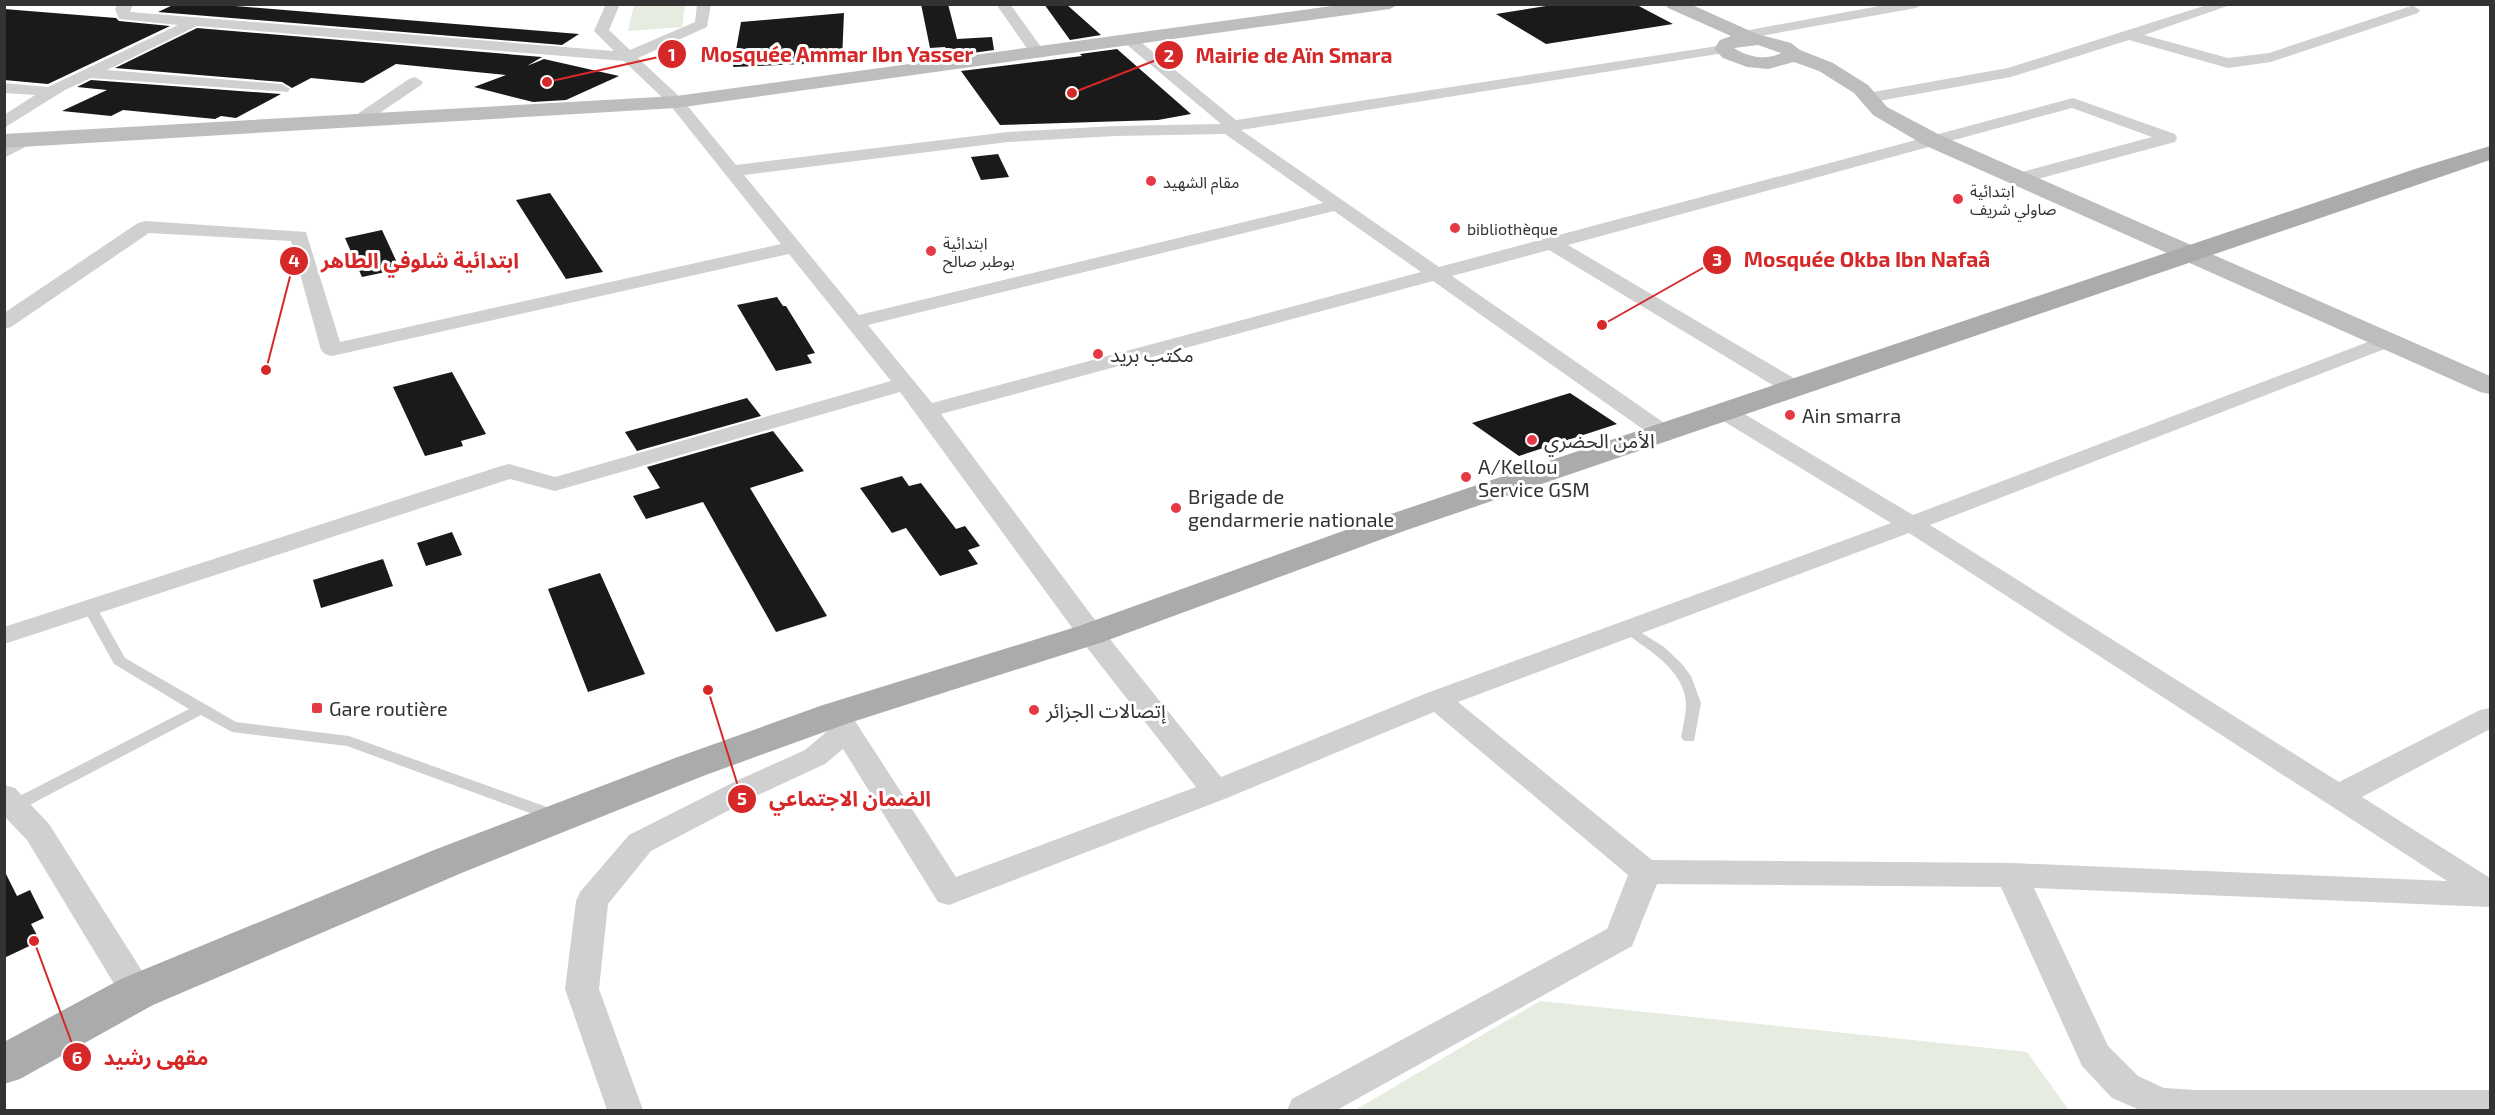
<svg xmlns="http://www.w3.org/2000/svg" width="2495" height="1115" font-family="'Exo 2','Noto Sans Arabic',sans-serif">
<rect width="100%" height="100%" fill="#fff"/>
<!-- green -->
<path fill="#e6ecdf" d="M634,5H685L682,27L628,31Z
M1540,1001L2027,1052L2069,1110H1355Z"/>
<!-- building -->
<path fill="#1a1a1a" d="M175,4H211L579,34L562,45L158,12Z
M921,4H948L957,39L992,37L994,50L951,56L945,47L930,48Z
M1044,4H1066L1101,35L1070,40Z
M1559,4H1635L1673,24L1546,44L1496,14Z
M4,9L116,18L119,21L170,26L48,84L4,80Z
M844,13L842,60L828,61V63L733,67L741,22Z
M197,28L542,57L527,66L544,59L619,76L566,100L533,102L474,87L506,75L396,64L363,83L311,78L292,88L282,82L115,68Z
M1117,49L1191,114L1158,120L1000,125L961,71L1082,56L1080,54Z
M91,80L281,94L236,118L221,116L215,119L123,110L111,116L62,111L107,90L77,87Z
M998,154L1009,177L981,180L971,157Z
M550,193L603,272L566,279L516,200Z
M382,230L400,269L362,277L345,238Z
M777,297L783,306H786L815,353L807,355L812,363L776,371L737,305Z
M452,372L486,434L461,441L463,446L425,456L393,387Z
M1570,393L1617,424L1519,456L1472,423Z
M747,398L761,416L637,451L625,432Z
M773,431L804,471L750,488L827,616L776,632L703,502L646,519L633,496L660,488L647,467Z
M902,476L909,486L921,483L956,529L965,526L980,546L968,550L978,564L940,576L906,528L892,533L860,488Z
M452,532L462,555L426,566L417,543Z
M383,559L393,586L321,608L313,580Z
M600,573L645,674L588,692L548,589Z
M4,870L17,896L30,890L44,918L31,924L40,941L4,958Z"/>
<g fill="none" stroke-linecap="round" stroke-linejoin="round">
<!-- lane -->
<path fill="#d0d0d0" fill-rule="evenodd" d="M90,604L97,608L125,658L236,722L349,736L561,812L563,816L561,820L555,822L549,820L347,746L232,732L201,715L20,810H8L6,806L8,802L189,709L114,664L83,608Z
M1629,625L1664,647L1682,664L1691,676L1701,703L1694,741H1684L1681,737C1683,726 1686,715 1686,704C1685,670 1648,650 1624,632L1622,629Z"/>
<!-- street -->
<path fill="#d0d0d0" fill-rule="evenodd" d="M118,4H133L130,12L614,51L594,31L606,4H620L609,30L630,50L695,22L697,4H711L707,27L638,58L682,99L736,165L1008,132L1115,126L1221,124L1126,44L1124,41L1126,38H1136L1236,120L1724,45L1729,46L1731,49L1729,52L1724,53L1241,130L1439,267L2073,98L2175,134L2177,138L2175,142L2023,183H2011L2008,179L2011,175L2152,137L2072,108L1568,245L1802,383L1805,388L1802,393L1794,395L1786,393L1549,250L1452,276L1670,427L1673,432L1670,437L1662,439L1654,437L1433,281L941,414L1101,628L1221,777L1427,693L1891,523L1715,416L1712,411L1715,406L1723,404L1731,406L1913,515L2381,337L2388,335L2395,337L2399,341L2395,345L1930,525L2339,782L2480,710L2490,708V729L2362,797L2490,878V907L2034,888L2108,1046L2138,1076L2164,1088L2197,1090H2490V1110H2140L2112,1098L2082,1066L2001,887L1657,884L1632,946L1337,1110H1287L1292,1099L1607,929L1628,875L1434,712L1227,798L949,905L938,902L843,749L825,764L758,795L651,851L608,904L599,989L643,1110H607L565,989L576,901L580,892L629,835L736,781L805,750L831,728L822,714L826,707L836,704L846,707L956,877L1196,787L1081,640L900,392L555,491L510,479L4,644V627L501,466L509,464L555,477L891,381L789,254L332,356L325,354L321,350L291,241L149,233L11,327L4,329V313L138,223L145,221L306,232L340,342L781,244L670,105L624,61L197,26L107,70L282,84L290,89L288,92L91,78L65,90L4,128V115L35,95L4,93V83L48,87L178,25L119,19L115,9ZM1225,134L1323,203L859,315L744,175L1008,142L1115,136ZM1334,211L1421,272L932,403L868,325ZM1909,533L2447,881L2012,863L1652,860L1458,702Z
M996,4H1010L1046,54L1043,57H1033Z
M1890,4H1923L1916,8L1744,39L1737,35L1744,31Z
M2210,4H2233L2144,35L2228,58L2269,53L2408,7L2413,6L2420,10L2418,13L2271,62L2228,68L2129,40L2011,77L1868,103L1860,98L1868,93L2008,68Z
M415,77L423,82L421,85L362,125H350L348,122L350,119L409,79Z
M23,136L29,137L31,141L29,145L4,158V145Z
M4,785L15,788L49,824L149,982L154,992L149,1002L137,1006L125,1002L27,840L4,816Z"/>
<!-- secondary -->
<path fill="#bdbdbd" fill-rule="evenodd" d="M1346,4H1399L1390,9L676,108L4,148V134L676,96Z
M1665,4H1690L1757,34L1791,43L1800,50L1833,63L1868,85L1887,107L1940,135L2490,376V394L2480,392L1924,145L1873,115L1854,93L1819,71L1794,62L1768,69L1747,67L1723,58L1714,49L1720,40L1731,36L1668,8ZM1758,45L1781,53C1767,61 1747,57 1734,48Z"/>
<!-- primary -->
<path fill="#ababab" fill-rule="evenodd" d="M2490,146V160L1404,531L1103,642L849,723L703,776L464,872L153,1005L20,1079L4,1084V1042L121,979L434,850L675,758L823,705L1079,626L1382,517L2418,168Z"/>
</g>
<!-- markers -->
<g fill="#e63946" stroke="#fff" stroke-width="2">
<circle cx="1151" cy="181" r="6"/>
<circle cx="1958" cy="199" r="6"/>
<circle cx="1455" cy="228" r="6"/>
<circle cx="931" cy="251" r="6"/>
<circle cx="1098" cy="354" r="6"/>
<circle cx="1790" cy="415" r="6"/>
<circle cx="1532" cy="440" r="6"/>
<circle cx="1466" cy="477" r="6"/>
<circle cx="1176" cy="508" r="6"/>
<rect x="311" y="702" width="12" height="12" rx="3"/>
<circle cx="1034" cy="710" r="6"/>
</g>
<g text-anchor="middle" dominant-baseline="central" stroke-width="6" stroke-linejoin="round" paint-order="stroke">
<!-- far-poi labels -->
<g font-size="16" fill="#333" stroke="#fff" text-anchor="start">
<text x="1163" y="181">مقام الشهيد</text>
<text x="1970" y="190">ابتدائية<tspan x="1970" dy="18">صاولي شريف</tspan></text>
<text x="1467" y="228">bibliothèque</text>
<text x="943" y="242">ابتدائية<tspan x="943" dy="18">بوطبر صالح</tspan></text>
</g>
<!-- poi labels -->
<g font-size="20" fill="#333" stroke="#fff" text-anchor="start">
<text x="1110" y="354">مكتب بريد</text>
<text x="1802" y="415">Ain smarra</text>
<text x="1544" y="440">الأمن الحضري</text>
<text x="1478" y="466">A/Kellou<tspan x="1478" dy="23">Service GSM</tspan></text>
<text x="1188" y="496">Brigade de<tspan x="1188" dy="23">gendarmerie nationale</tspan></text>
<text x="329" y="708">Gare routière</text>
<text x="1046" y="710">إتصالات الجزائر</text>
</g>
</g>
<!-- callouts -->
<path fill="none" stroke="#d62828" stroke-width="2" d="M547 82L672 54M1072 93L1169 55M1602 325L1717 260M266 370L294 261M708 690L742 799M34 941L77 1057"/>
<g fill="#d62828" stroke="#fff" stroke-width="2">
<circle cx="547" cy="82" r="6"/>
<circle cx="1072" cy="93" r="6"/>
<circle cx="1602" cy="325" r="6"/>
<circle cx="266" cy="370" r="6"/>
<circle cx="708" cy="690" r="6"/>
<circle cx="34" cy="941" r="6"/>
<circle cx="672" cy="54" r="15"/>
<circle cx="1169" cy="55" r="15"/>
<circle cx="1717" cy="260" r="15"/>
<circle cx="294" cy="261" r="15"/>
<circle cx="742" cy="799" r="15"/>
<circle cx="77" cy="1057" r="15"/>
</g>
<g font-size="18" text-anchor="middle" font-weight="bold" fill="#fff">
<text x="672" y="61">1</text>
<text x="1169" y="62">2</text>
<text x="1717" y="266">3</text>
<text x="294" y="267">4</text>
<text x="742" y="805">5</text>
<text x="77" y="1064">6</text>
</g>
<g font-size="21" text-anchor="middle" font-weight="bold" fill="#d62828" stroke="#fff" stroke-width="6" stroke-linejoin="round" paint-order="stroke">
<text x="837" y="62">Mosquée Ammar Ibn Yasser</text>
<text x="1294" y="63">Mairie de Aïn Smara</text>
<text x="1867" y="267">Mosquée Okba Ibn Nafaâ</text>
<text x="420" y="268">ابتدائية شلوفي الطاهر</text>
<text x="850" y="806">الضمان الاجتماعي</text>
<text x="156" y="1065">مقهى رشيد</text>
</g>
<!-- border -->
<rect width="2495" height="1115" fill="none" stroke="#333333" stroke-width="12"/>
</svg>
